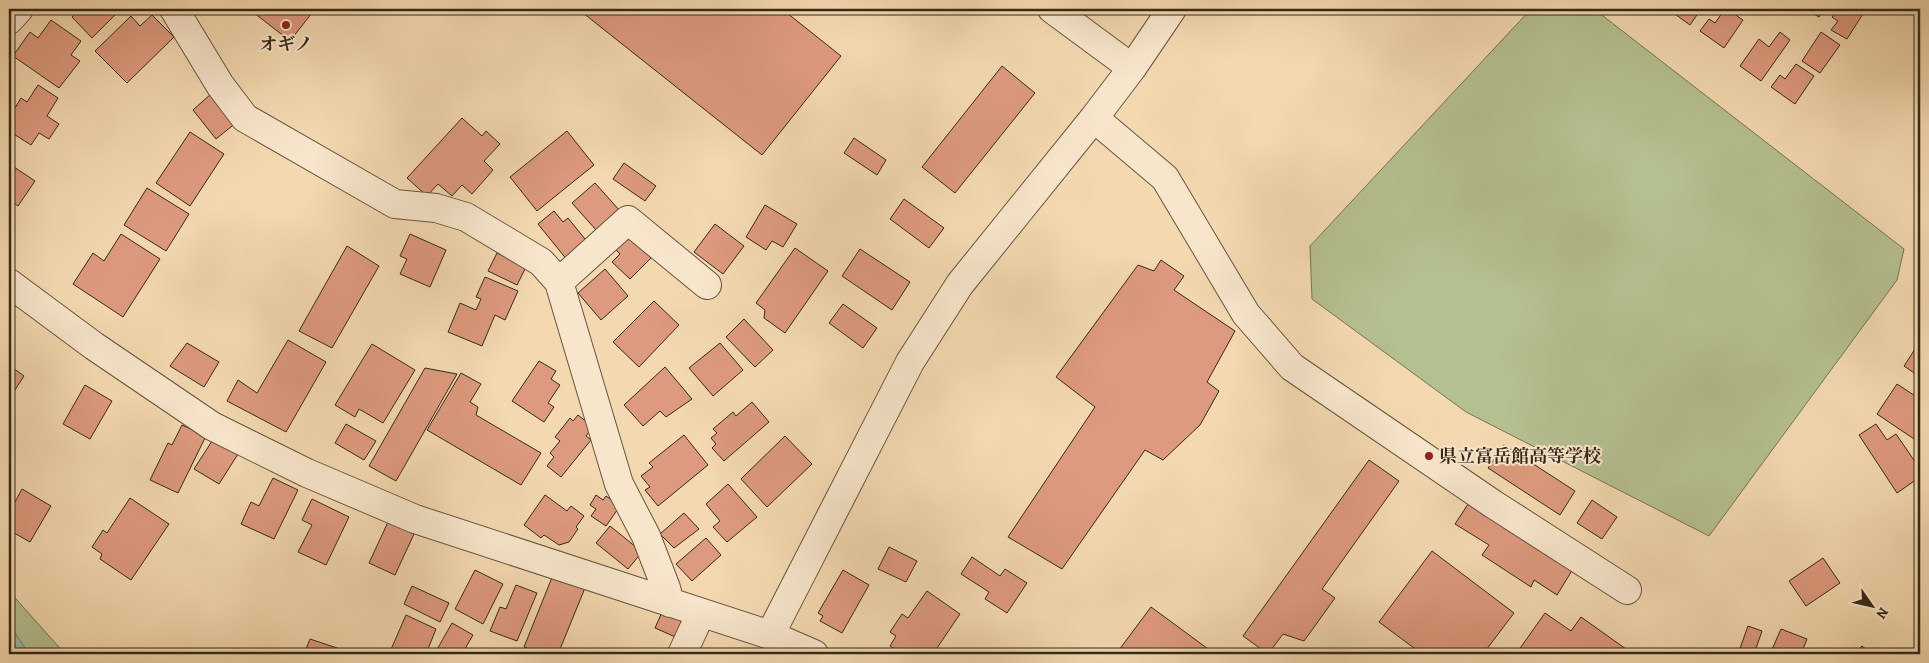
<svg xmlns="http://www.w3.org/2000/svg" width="1929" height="663" font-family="Alegreya,'Noto Serif JP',serif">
<rect width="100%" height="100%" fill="#f4d9b0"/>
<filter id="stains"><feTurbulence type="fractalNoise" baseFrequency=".004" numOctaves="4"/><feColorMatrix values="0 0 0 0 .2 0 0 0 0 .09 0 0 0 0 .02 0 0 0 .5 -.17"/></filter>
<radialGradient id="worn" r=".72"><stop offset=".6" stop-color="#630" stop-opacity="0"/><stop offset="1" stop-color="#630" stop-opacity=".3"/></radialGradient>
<!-- green -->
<path fill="#b5c090" stroke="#757455" d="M1531,9H1594L1904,249L1897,280L1709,536L1466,412L1312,299L1310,246Z
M9,591L65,654H9Z"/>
<!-- water -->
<path fill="#9cbaaf" stroke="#738073" d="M9,624L29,654H9Z"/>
<!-- building -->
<path fill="#de9a7e" stroke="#35291a" d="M80,9H121L92,38L72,17Z
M249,9H315L290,41Z
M578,9H782L841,56L762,155Z
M1668,9H1701L1690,25Z
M1725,9H1727L1743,20L1724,48L1700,31L1709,19L1715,23Z
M1805,9H1824L1819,17Z
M1838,9H1866L1847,39L1831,30L1838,21L1832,17Z
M152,15L174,37L127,83L95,51L131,16L140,26Z
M51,20L81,41L71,55L80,61L59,88L13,56L30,32L38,38Z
M1780,32L1790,40L1761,81L1740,66L1759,39L1769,47Z
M1821,32L1840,45L1820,73L1802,61Z
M1796,64L1814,76L1795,104L1771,87L1780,75L1785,79Z
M1002,66L1035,93L955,193L922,167Z
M38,85L58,98L47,116L59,124L49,139L39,133L31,145L9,131V118L21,98L27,102Z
M212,93L237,122L216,139L193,110Z
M462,118L482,136L486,131L500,144L484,161L493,170L472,194L462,185L452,196L438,184L427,196L407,178Z
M567,131L594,165L537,211L510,177Z
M190,132L224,154L190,206L156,183Z
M854,138L886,160L877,175L844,153Z
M624,163L656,186L645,201L613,179Z
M11,165L35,181L18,206L9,200V168Z
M595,183L620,211L597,231L572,203Z
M147,188L189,214L166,251L124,225Z
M904,199L944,228L929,248L890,219Z
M765,205L797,224L783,247L772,241L766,250L746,237Z
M554,211L563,222L568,218L589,244L568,261L538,224Z
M715,224L744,246L723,274L694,252Z
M626,233L651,258L630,279L612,262L620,254L612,246Z
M121,234L160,259L123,317L73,284L93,253L104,261Z
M410,234L446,250L430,287L400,274L407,259L400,256Z
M347,246L379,266L332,348L299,331Z
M795,248L828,271L785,333L764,318L765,310L756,303Z
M860,249L910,282L892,310L842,276Z
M497,253L526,267L517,285L488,271Z
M1161,260L1184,276L1174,290L1235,331L1207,382L1219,391L1200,425L1163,460L1145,450L1062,569L1008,537L1095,407L1056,377L1138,265L1154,271Z
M605,269L628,296L601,320L578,293Z
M485,277L518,291L505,320L495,315L482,346L448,332L460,303L476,310L481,299L476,297Z
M654,301L679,325L639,367L613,342Z
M843,304L877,328L863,348L829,323Z
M744,319L773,350L755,367L726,337Z
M288,340L326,362L286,432L227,401L238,380L257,393Z
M187,343L219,362L204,387L170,366Z
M720,343L743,370L713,396L689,368Z
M372,344L415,370L383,423L359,409L355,417L335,405Z
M1917,346L1920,348V377L1904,366Z
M539,361L556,371L551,379L560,385L548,403L554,407L544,422L512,401Z
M9,365L24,376L9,399Z
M665,367L692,399L666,417L660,411L643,426L624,405Z
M425,368L457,374L396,481L369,466Z
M461,373L481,384L470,402L478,407L476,415L541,453L521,485L427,430Z
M1897,384L1920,399V443L1877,414Z
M85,385L112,401L90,439L63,424Z
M752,402L769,422L724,461L712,448L716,444L711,438L717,433L713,429L733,412L736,416Z
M578,415L593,427L586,436L591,440L561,477L547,466L554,457L550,453L560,441L555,437L570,418L573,421Z
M346,424L376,441L364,460L335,443Z
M1876,424L1887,440L1896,434L1920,469V477L1897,493L1859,435Z
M182,425L206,436L178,493L150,480L168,443L172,445Z
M684,435L708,465L658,506L645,490L650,487L641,476L653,467L649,463Z
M785,436L812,464L767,507L741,479Z
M214,438L238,454L219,484L194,469Z
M1504,445L1575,491L1560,515L1488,468Z
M1369,460L1399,481L1322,589L1335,598L1304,641L1283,634L1268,654L1243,636Z
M273,478L298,490L274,539L241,524L251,502L259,506Z
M728,484L757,517L727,542L713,527L720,521L706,504Z
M22,489L51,506L30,542L9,530V513Z
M545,495L567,511L571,506L584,516L576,527L578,529L569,542L559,545L544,535L541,538L524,525Z
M596,495L603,500L606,496L620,506L606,526L591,516L596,509L590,505Z
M130,498L169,524L131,580L100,559L102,554L92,547L103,530L107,533Z
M1472,498L1576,564L1557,595L1534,580L1531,587L1482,555L1489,545L1455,524Z
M312,499L349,517L326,565L298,552L312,525L302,520Z
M1592,500L1617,517L1602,539L1577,523Z
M684,513L699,529L674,548L660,534Z
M388,522L414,534L395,575L369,563Z
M610,526L642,552L628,569L596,543Z
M706,538L721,555L692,581L676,564Z
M889,547L917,561L906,582L878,569Z
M1432,551L1514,613L1483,654H1422L1379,622Z
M972,557L1000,576L1005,569L1027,583L1007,613L985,599L989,592L961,574Z
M1823,558L1840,583L1806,606L1789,581Z
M475,570L503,584L483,624L455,609Z
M843,570L869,585L842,633L820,621L823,616L818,613Z
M553,575L585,588L558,654H542L524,647Z
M516,585L537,593L517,641L490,631L500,607L506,609Z
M412,586L449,603L440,622L404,604Z
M927,591L960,614L933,654H902L890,646L896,636L890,632L902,614L908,618Z
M1151,607L1215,654H1116Z
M662,612L687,623L680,639L655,628Z
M1545,613L1571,631L1581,617L1633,654H1516Z
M406,615L436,629L426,654H389Z
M452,623L473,635L462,654H436L435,653Z
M1748,626L1762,631L1754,654H1738Z
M1781,629L1807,639L1801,654H1770Z
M310,639L349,652L348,654H304Z
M1862,646L1872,654H1854Z"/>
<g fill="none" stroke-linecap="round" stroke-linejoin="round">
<!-- minor casing -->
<g stroke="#655540" stroke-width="30">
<path id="minor" d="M174,9L220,85L245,118L395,204L436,208L466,217L541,262L559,282L619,484L646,536L666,588L670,603
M1052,9L1132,68
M9,20L19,9
M1094,118L1165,178L1246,314L1292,367L1493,504L1627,590
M559,282L628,220L707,285
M9,283L94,346L212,426L307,473L415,519L770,635L814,654
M770,635L910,362L960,284L1094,118L1132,68L1172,9
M682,654L701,613"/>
</g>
<!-- minor -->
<use href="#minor" stroke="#f8e6cc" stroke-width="28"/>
</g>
<!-- markers -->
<g fill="#8f2418" stroke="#f8e6cc" stroke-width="2">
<circle cx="286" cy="25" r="5"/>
<circle cx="1429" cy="456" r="5"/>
</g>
<g text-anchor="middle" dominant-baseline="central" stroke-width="4" stroke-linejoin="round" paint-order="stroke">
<!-- poi labels -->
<g font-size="18" font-weight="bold" fill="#35291a" stroke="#f8e6cc">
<text x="286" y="44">オギノ</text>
<text x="1439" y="456" text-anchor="start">県立富岳館高等学校</text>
</g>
</g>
<!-- margin -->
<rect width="1929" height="663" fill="none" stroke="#f4d9b0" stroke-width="30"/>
<rect x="10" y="10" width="1909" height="643" fill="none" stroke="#35291a" stroke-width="2.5"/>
<rect x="15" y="15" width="1899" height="633" fill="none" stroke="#35291a"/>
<!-- north arrow -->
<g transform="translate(1872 606) rotate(124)" stroke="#f8e6cc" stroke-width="4" paint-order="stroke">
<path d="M0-4L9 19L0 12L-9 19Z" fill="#35291a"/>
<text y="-8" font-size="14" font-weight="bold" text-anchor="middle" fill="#35291a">N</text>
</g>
<rect width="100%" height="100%" filter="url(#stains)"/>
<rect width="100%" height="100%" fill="url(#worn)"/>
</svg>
